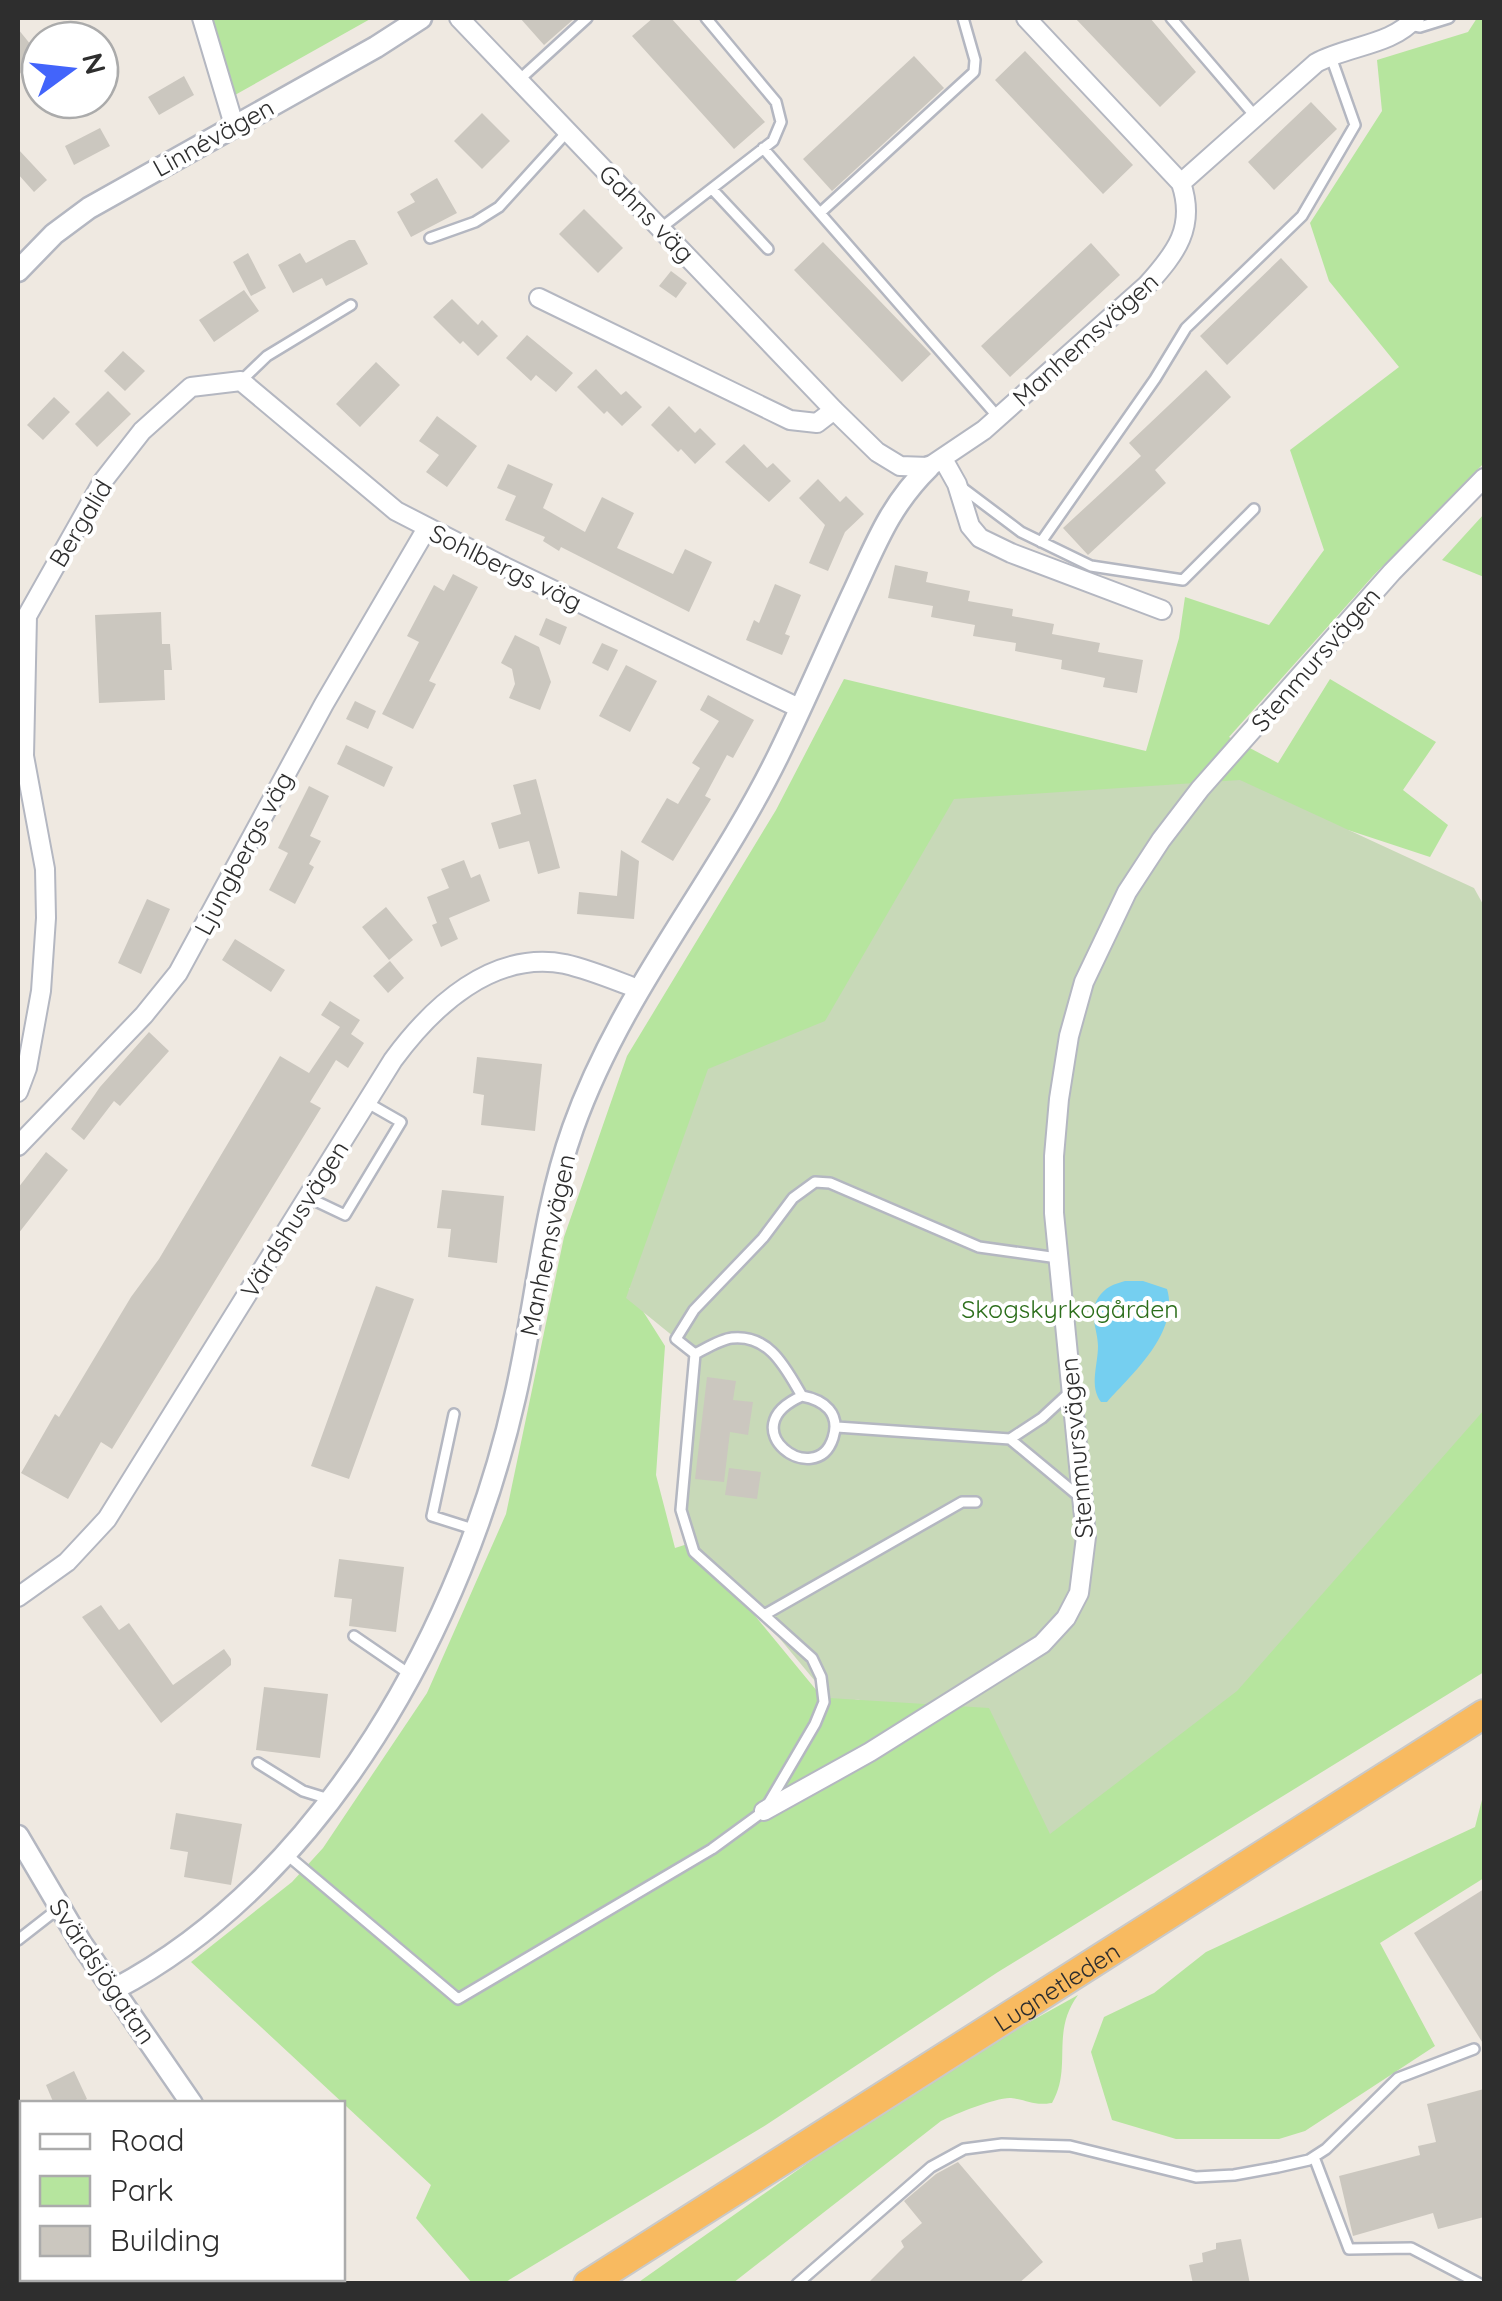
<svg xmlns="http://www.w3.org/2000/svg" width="1502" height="2301" font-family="Quicksand,sans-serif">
<rect width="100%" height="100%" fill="#efe9e1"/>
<!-- green -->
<path fill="#b6e59e" d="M212,18H372L235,95Z
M1477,18H1484V463L1373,576L1229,737L1278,763L1330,679L1436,742L1403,790L1448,825L1430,857L1348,830L923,981L629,1289L665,1346L656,1475L675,1548L785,1513L814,1557L747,1606L817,1691L859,1700L1484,1295V1672L998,1972L766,2125L504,2283H472L416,2218L431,2185L191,1962L292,1882L323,1848L427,1693L506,1514L564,1237L627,1056L776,810L844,679L1146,751L1179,638L1185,597L1269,625L1324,550L1290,450L1399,367L1329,281L1310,223L1382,111L1377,60L1468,32Z
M1484,514V577L1442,560Z
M1484,1792V1878L1380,1943L1435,2046L1305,2131L1279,2139H1176L1112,2120L1091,2052L1104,2017L1154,1993L1206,1952L1475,1827Z
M1078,1995C1050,2033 1073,2067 1052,2103C1033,2106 1028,2100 1011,2098C997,2097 955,2114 941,2121L733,2283L636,2284L853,2131L992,2043Z"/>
<!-- cemetery -->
<path fill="#c8d9b8" d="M1240,780L1474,888L1484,906V1410L1237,1691L1050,1834L989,1708L829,1698L743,1594L699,1550L681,1510L695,1354L626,1298L708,1069L825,1021L954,799Z"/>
<!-- water -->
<path fill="#75cff0" d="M1125,1281H1143L1167,1289C1180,1332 1132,1374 1107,1402H1101C1089,1386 1098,1365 1098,1346C1098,1329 1088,1315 1098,1298C1105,1287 1114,1284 1125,1281Z"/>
<!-- building -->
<path fill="#cbc7bf" d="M520,18H575L544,45Z
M653,18H671L765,122L734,149L632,36Z
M1075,18H1150L1196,72L1160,107Z
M18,29L40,56L18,75Z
M1025,51L1133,165L1103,194L995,80Z
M914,56L944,88L832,191L803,159Z
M184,76L194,95L159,115L148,97Z
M1311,102L1337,129L1274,190L1248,162Z
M482,113L510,141L482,169L454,141Z
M100,128L110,146L74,165L65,146Z
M18,149L47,180L34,192L18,174Z
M437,178L457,213L411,237L397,212L415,202L410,194Z
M584,209L623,248L598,273L559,234Z
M349,240H355L368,264L326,286L322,278L293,293L278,265L300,253L306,263Z
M823,242L931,354L902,382L794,270Z
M1091,243L1120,275L1010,377L981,346Z
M248,253L266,288L251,296L233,262Z
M1281,258L1308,287L1227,365L1200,336Z
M671,271L687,283L676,298L659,286Z
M244,290L259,311L214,342L199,320Z
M452,299L478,325L482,320L498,336L478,356L463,341L460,344L433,317Z
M527,335L573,373L556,392L536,375L531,381L506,358Z
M123,351L145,371L125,391L104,371Z
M376,362L400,385L360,427L336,404Z
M596,369L621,395L626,391L642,407L622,426L607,411L604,414L577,387Z
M1206,370L1231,397L1155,470L1166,483L1088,555L1063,528L1141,456L1129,443Z
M108,391L131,414L97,447L75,424Z
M54,397L70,412L43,440L27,425Z
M669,406L695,433L700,428L716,444L695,464L681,449L678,452L651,425Z
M437,416L477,446L447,487L426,472L439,455L419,441Z
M744,444L767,468L773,463L791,481L769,502L725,462Z
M508,464L553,484L543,508L585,532L602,497L634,513L617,548L673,574L685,549L712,562L689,612L561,547L559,551L543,541L545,537L505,520L516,496L497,488Z
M818,479L840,502L846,496L864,514L845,532L828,571L809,563L825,525L799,498Z
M895,565L928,572L926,582L970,591L968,601L1013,609L1012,616L1054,624L1052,634L1100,643L1098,652L1143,660L1137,693L1103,687L1105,678L1061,669L1062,660L1015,651L1016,643L973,636L975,625L931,617L933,606L888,598Z
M453,574L478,587L429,681L436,684L413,729L382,714L419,642L407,636L434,585L444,591Z
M775,584L801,595L785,634L790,636L782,655L746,640L754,620L759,623Z
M161,612L162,644H170L172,670H164L165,700L99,703L95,615Z
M546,618L567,627L560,645L539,635Z
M515,635L539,647L551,682L540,710L509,698L515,684L512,669L501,663Z
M602,643L618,650L608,671L592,663Z
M626,665L657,681L630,732L599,716Z
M708,695L754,720L733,758L727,755L705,796L711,799L673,861L641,842L667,798L678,804L700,768L692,763L719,721L700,710Z
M355,701L376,711L368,729L346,719Z
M346,745L393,767L384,787L337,764Z
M536,779L560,868L538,874L529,841L499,849L491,823L521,814L513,785Z
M309,786L329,796L310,836L321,841L309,864L314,867L295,904L269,890L288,853L278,848Z
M621,850L639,861L634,919L577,914L579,892L617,896Z
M464,860L471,878L480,874L490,901L449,918L458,939L441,947L432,925L442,921L437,923L427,897L449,888L441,869Z
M147,899L170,909L141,974L118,963Z
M386,907L413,940L389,960L362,927Z
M235,939L285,970L271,992L222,960Z
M390,961L404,978L388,993L373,976Z
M330,1001L360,1020L351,1034L364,1043L348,1068L336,1060L310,1102L321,1108L112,1449L101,1442L68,1499L21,1473L55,1414L59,1417L131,1297L159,1259L280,1056L309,1073L340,1027L321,1015Z
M149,1032L169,1051L120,1106L114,1101L84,1140L71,1129L100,1087Z
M477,1057L542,1064L535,1131L481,1125L484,1095L473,1093Z
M46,1152L68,1170L18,1234V1188Z
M442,1190L504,1196L497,1263L448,1257L451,1229L437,1228Z
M376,1286L414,1299L349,1479L311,1466Z
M707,1377L736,1381L733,1400L753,1402L748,1435L730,1432L724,1482L695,1479Z
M729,1468L761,1472L757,1499L725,1495Z
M339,1559L404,1567L396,1632L349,1626L352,1599L334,1597Z
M101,1605L119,1630L129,1623L173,1685L224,1649L231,1659V1665L161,1723L82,1617Z
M264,1687L328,1694L320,1758L256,1750Z
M176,1813L242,1824L231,1885L184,1877L188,1852L170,1849Z
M1484,1889V2045L1414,1933Z
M74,2071L87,2099L78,2104H54L46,2085Z
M1484,2089V2217L1438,2229L1433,2213L1353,2236L1339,2176L1420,2155L1418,2146L1436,2142L1427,2104Z
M958,2162L1043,2262L1018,2284H867L904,2247L901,2241L922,2223L904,2201L936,2174Z
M1241,2239L1250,2284H1193L1189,2265L1203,2262L1202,2253L1216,2249V2243Z"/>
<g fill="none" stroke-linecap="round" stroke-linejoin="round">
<!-- service casing -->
<g stroke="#b4b7c1" stroke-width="14">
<path id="service" d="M1171,18L1255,116
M1409,25L1420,27L1449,18
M519,80L587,18
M763,148L998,417
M712,189L768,249
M820,213L974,72L975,60L963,18
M661,228L773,141L781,122L776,102L706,18
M430,238L475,222L499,207L568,131
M241,381L267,356L351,305
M960,486L1021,532L1091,566L1183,580L1254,509
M1041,542L1155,379L1186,328L1302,216L1355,125L1331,57
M307,1197L345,1215L401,1122L366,1102
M695,1354L676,1339L694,1310L763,1238L793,1198L815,1182L830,1183L979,1247L1058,1258
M454,1414L432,1516L473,1529
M837,1427L1010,1439L1042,1418L1069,1393
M1010,1439L1081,1498
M764,1615L962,1502H976
M354,1636L408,1673
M258,1763L303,1791L329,1799
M286,1854L458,1999L712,1849L764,1811L815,1724L824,1702L821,1677L812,1658L694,1552L681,1510L695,1354C705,1349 721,1339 732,1338C770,1334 786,1369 802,1396C824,1400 841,1413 833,1438C816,1491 729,1428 802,1396
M18,1940L59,1908
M1314,2157L1349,2249L1411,2248L1480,2284
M797,2284L931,2167L964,2149L1002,2144L1070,2146L1196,2177L1234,2175L1278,2167L1309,2160L1326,2149L1398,2078L1474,2049"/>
</g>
<!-- minor casing -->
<g stroke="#b4b7c1" stroke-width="22">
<path id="minor" d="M202,18L234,125
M459,18L834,410L877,452L900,466L929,467L984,430L1147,285C1176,253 1196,227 1181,183L1026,18
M1181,183L1316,63C1346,46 1393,45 1415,18
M539,298L790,420L817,423L834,410
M943,459L957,484L970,526L980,538L1011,553L1162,610
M18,1092L27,1068L41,991L46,918L45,869L24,756L27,616L103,481L142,431L191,387L241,381L396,511L501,565L799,708
M18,1146L144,1015L178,973L324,704L427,528
M18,1597L67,1562L107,1519L393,1060C432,1007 492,950 565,964C591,970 614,980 638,989
M764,1811L870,1752L1042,1644L1066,1618L1079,1593L1086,1537L1054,1213V1156L1059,1099L1069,1036L1084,982L1127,892L1161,840L1200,789L1392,572L1484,478"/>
</g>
<!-- tertiary casing -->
<g stroke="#b4b7c1" stroke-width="25">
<path id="tertiary" d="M18,271L54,234L89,208L376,47L421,18
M18,1836L81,1943L192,2104
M115,1989C326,1878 464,1623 515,1397C536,1307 542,1215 573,1128C622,991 714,886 778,756C804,703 827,649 852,595C875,546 889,506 929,467
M307,2279L312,2284"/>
</g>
<!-- trunk casing -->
<g stroke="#c9c9c9" stroke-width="32">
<g id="trunk">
<path id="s1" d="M588,2284L1484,1714"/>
</g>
</g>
<!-- service -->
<use href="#service" stroke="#fff" stroke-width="9"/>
<!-- minor -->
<use href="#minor" stroke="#fff" stroke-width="18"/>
<!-- tertiary -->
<use href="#tertiary" stroke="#fff" stroke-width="20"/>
<!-- trunk -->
<use href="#trunk" stroke="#f8ba60" stroke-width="28"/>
</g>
<g text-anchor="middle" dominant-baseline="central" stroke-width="8" stroke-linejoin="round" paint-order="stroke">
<!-- street labels -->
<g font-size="25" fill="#2e2e2e" stroke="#fff">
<text transform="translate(213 137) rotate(-29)">Linnévägen</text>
<text transform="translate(647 213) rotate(46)">Gahns väg</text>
<text transform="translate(1085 339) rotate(-42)">Manhemsvägen</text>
<text transform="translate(80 523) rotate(-59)">Bergalid</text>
<text transform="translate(506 567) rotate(26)">Sohlbergs väg</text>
<text transform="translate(1315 659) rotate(-49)">Stenmursvägen</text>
<text transform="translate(243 853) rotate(-62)">Ljungbergs väg</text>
<text transform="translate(294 1219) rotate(-58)">Värdshusvägen</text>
<text transform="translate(547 1245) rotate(-78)">Manhemsvägen</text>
<text transform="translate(1076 1448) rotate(-95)">Stenmursvägen</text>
<text transform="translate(103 1971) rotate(56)">Svärdsjögatan</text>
<text stroke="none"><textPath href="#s1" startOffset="555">Lugnetleden</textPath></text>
</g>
<!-- park labels -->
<g font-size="25" fill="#2c6e1b" stroke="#fff">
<text x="1070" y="1308">Skogskyrkogården</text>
</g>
</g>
<!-- border -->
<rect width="1502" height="2301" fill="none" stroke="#2e2e2e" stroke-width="40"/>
<!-- legend -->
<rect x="20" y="2101" width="325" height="180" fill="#ffffff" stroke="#ababab" stroke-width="2.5"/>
<rect x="40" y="2134" width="50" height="15" fill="#ffffff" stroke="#ababab" stroke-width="2.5"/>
<text x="110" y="2151" font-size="30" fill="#2e2e2e">Road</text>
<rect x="40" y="2176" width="50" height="30" fill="#b6e59e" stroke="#ababab" stroke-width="2.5"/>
<text x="110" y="2201" font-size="30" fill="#2e2e2e">Park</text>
<rect x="40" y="2226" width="50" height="30" fill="#cbc7bf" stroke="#ababab" stroke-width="2.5"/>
<text x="110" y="2251" font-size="30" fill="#2e2e2e">Building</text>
<!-- north arrow -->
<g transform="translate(70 70) rotate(75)"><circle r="48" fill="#ffffff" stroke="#ababab" stroke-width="2.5"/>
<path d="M0-8L18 38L0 25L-18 38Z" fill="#4264fb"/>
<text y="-15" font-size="28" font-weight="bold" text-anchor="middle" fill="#2e2e2e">N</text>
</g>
</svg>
